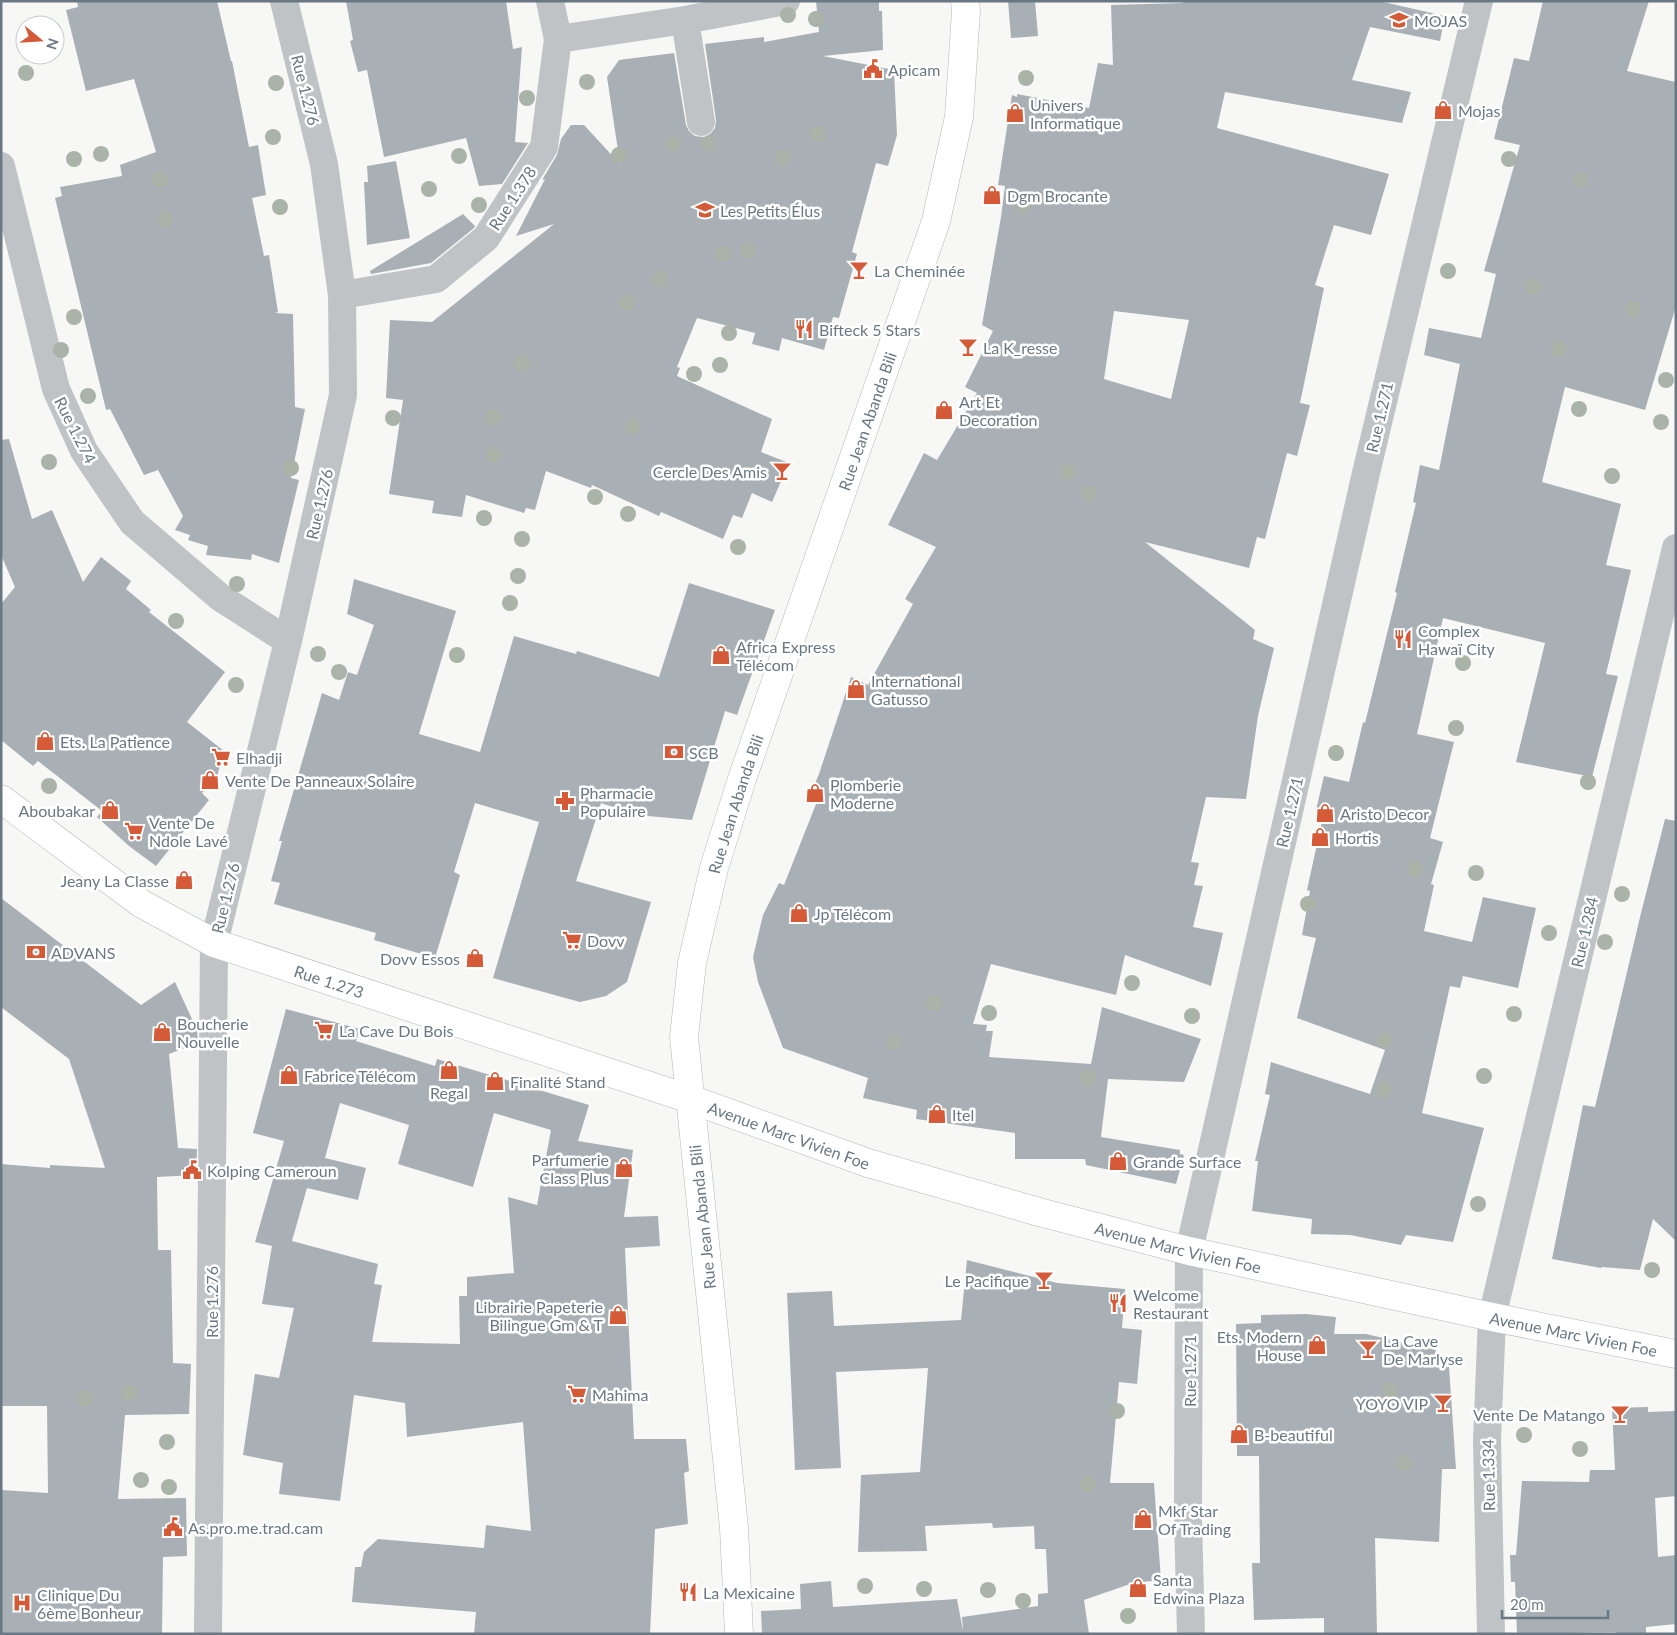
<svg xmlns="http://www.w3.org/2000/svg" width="1677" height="1635" font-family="Lato,sans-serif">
<rect width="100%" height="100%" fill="#f7f7f5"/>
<!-- building -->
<path fill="#a9b0b5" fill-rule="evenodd" d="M77,1H217L231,61H232L249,147L258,145L266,195L252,198L264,256L269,255L278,312L275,313L293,314L295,407L305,409L291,478L299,480L279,563L252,554L251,560L206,555L208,546L188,540L190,535L175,530L183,516L158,470L144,475L110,409L106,410L55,198L62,196L60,187L122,176L120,165L156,152L134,79L86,91L66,10L78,7Z
M346,1H506L513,49L522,47L515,142L528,143L502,184L479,186L466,138L384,157L367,70L358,72L350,41L353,40Z
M816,1H879V11H882L883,50L823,56L894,70L897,135L888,166L876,163L852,252L857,254L839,318L833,317L824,350L782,338L779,351L752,344L755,333L697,318L677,367L680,368L677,376L772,419L761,452L789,463L772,502L752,493L742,518L733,515L723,539L661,512L659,516L592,485L591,488L546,471L535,510L526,508L524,513L466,495L462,517L432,513L434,501L389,494L403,400L386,398L390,320L432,322L554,224L516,236L545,179L542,180L557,155L561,139L571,125H584L620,164L607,77L619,60L674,53L686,125L689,131L695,136L704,137L710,134L715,128L716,120L705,44L764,37V42L819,32Z
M1008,1H1035L1038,36L1011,38Z
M1183,1H1379L1445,16L1440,41L1370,27L1352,80L1411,92L1402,123L1225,92L1217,128L1389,174L1371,235L1334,225L1315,285L1324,288L1300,403L1310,405L1297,456L1287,453L1265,539L1257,537L1249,568L1145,542L1255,630L1253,639L1274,648L1258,716L1246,799L1206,797L1191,862L1199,863L1194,885L1203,886L1193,927L1223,933L1211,986L1125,955L1116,995L991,964L973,1024L987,1025L986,1031H993L989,1057L1091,1064L1102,1007L1201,1039L1184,1082L1108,1079L1101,1137L1180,1150V1154L1184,1155L1176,1184L1086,1165L1085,1159H1015V1133L916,1119L917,1110L863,1098L868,1078L783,1048L758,982L753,957L763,915L779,883L784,885L816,804L808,800L819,774L851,677L868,685L913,604L905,599L936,547L888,525L924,453L937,460L977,393L965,387L993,331L982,325L1001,217L1005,186L998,185L1012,95L1017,97V94L1089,108L1098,63L1113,65L1111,5L1183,3ZM1114,311L1189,320L1171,399L1104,379Z
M1543,1H1649L1627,71L1676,82V306L1645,410L1565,387L1542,482L1621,504L1606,565L1631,570L1606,674L1618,676L1592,777L1516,762L1545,643L1443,618L1417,734L1454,742L1430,838L1443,842L1431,884L1434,885L1424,931L1472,942L1483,897L1536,908L1518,988L1463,976L1460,988L1450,986L1422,1113L1484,1128L1453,1242L1406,1235L1401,1245L1350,1235L1311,1234L1312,1219L1252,1211L1258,1161H1255L1270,1095L1265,1094L1271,1062L1370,1094L1385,1050L1297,1018L1316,938L1302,935L1310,891L1307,890L1324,812L1316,810L1324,776L1349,782L1363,722L1365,723L1397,593L1395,592L1416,503L1413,502L1420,465L1439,470L1460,364L1424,355L1429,328L1481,338L1496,274L1484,271L1520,145L1494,139L1514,58L1529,61Z
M396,161L410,238L367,245L364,182H368L367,166Z
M463,214L475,226L474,228L431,263L371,274L370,271Z
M9,439L32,519L52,510L83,582L101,557L131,581L126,589L151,610L149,612L225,672L187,722L224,751L217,777L202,793L209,800L156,866L129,846L97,817L102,811L38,761L33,766L1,740V604L15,587L1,555V440Z
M354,579L456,611L419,734L480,752L514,636L576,654L577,651L659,677L689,583L775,610L737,715L725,711L692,820L637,815L601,803L576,881L651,902L627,982L606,996L580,1002L493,978L539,822L475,803L454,872L460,875L435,958L374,940L376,933L274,904L280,883L271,881L282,841H279L322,693L339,700L348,672L357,675L374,625L347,614Z
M1665,819L1676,821V1241L1653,1219L1640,1270L1602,1267L1601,1268L1552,1259L1583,1105L1595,1107L1641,913Z
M1,898L141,1005L175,982L197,1030L198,1043L169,1054L178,1148L197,1149L196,1175L157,1177L158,1250H171L173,1363L191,1364L189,1414L125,1415L118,1499L186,1498L187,1556L163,1557L162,1634H1V1490L48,1493L47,1406H1V1164L50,1168V1165L105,1168L69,1059L1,1007Z
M286,1009L360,1029L356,1041L435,1066L437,1059L589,1105L578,1141L633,1150L624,1217L658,1216L660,1246L625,1248L634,1439H686L689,1471L684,1473L688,1524L655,1529L650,1634H474L476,1612L352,1602L355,1567H361L364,1552L378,1539L484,1548L486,1525L531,1531L523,1422L407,1437L405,1403L354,1395L340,1501L279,1494L283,1463L243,1455L255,1374L279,1378L294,1308L262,1304L272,1246L255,1242L284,1141L253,1133ZM340,1103L409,1125L398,1164L473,1187L494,1113L551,1130L537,1205L508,1197L514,1273L467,1277V1296H459L460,1344L372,1342L382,1285L374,1284L378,1264L292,1241L307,1188L358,1200L366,1168L325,1158Z
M967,1260L1057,1283L1125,1289L1122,1328L1142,1330L1137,1384L1119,1382L1110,1483H1154L1161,1580L1133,1583L1084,1600L1089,1634H762L761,1611L801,1609L800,1584L831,1581L833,1607L957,1599L963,1631L962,1617L1038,1606V1594L1048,1593L1046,1549H1035L1034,1526L993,1528L992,1523L925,1526L927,1551L858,1552L861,1475L920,1472L928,1368L836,1372L841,1468L795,1470L787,1293L832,1291L834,1326L961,1320Z
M1306,1314L1336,1317L1334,1334H1366L1436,1350L1433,1366L1449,1367L1456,1469H1442L1439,1542L1375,1538L1377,1634H1324V1618L1254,1620L1252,1563H1260L1259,1456H1237L1236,1324L1261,1323V1315Z
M1648,1407V1412L1676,1411V1496L1655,1498L1658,1557L1676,1555V1624L1646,1627V1633L1616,1634V1632L1517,1634L1515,1582H1511L1510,1555H1516L1522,1481L1589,1482L1590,1470H1615L1612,1408Z"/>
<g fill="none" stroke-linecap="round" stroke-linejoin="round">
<!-- major casing -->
<g stroke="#b2b7ba" stroke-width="29">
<g id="major">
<path id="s1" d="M1,799L142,904L214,943L690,1099L868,1163L1039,1212L1189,1251L1492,1317L1676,1354"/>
<path id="s2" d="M739,1634L734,1528L684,1037L692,963L714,868L742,779L936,221L959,117L966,11L965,1"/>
</g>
</g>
<!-- minor -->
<path stroke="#bfc3c6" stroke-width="28" d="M685,20L701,122
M558,39L685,20L786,1
M1,166L56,389L84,451L132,522L221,598L288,641
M342,295L436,279L486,238L544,147L558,39L550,1
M208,1634L214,943L288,641L343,395L342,295L324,164L284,1
M1191,1634L1188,1520L1189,1251L1366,473L1479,1
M1491,1634L1487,1441L1492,1317L1676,548"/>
<!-- major -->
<use href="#major" stroke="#fff" stroke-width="28"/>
</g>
<!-- trees -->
<g fill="#aab3a7">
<circle cx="788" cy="15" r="8"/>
<circle cx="816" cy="19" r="8"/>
<circle cx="26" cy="73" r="8"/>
<circle cx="1026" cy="78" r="8"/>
<circle cx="587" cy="82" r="8"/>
<circle cx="276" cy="83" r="8"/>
<circle cx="527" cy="98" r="8"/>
<circle cx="818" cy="134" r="8"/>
<circle cx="273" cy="137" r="8"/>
<circle cx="674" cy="144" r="8"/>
<circle cx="709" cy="144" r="8"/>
<circle cx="101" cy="154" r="8"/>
<circle cx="619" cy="155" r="8"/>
<circle cx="459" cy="156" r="8"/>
<circle cx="783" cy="158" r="8"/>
<circle cx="74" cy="159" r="8"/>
<circle cx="1509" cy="159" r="8"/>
<circle cx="160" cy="179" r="8"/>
<circle cx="1580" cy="180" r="8"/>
<circle cx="429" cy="189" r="8"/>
<circle cx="479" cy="205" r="8"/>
<circle cx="1023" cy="206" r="8"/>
<circle cx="280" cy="207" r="8"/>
<circle cx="165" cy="220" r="8"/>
<circle cx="748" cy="251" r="8"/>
<circle cx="723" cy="254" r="8"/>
<circle cx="1448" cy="271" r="8"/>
<circle cx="660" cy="279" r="8"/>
<circle cx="1533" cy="287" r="8"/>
<circle cx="627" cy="303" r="8"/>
<circle cx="1633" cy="309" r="8"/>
<circle cx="74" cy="317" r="8"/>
<circle cx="729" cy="333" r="8"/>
<circle cx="1559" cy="349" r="8"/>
<circle cx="61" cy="350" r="8"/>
<circle cx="522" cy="364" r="8"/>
<circle cx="720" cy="365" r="8"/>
<circle cx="694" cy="374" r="8"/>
<circle cx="1666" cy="380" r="8"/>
<circle cx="88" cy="396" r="8"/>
<circle cx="1579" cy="409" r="8"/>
<circle cx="493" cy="417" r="8"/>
<circle cx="393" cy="418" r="8"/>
<circle cx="1661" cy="422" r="8"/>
<circle cx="633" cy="426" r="8"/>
<circle cx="494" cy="455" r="8"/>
<circle cx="49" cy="462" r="8"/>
<circle cx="291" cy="468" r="8"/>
<circle cx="1068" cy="472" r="8"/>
<circle cx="1612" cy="476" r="8"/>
<circle cx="1089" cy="494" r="8"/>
<circle cx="595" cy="497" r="8"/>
<circle cx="628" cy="514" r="8"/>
<circle cx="484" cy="518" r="8"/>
<circle cx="522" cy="539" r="8"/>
<circle cx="738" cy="547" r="8"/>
<circle cx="518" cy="576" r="8"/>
<circle cx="237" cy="584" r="8"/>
<circle cx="510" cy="603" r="8"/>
<circle cx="176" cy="621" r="8"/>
<circle cx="318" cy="654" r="8"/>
<circle cx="457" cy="655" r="8"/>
<circle cx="1463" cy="663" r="8"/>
<circle cx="339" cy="672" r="8"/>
<circle cx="236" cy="685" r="8"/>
<circle cx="1456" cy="728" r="8"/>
<circle cx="1336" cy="753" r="8"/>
<circle cx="1588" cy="782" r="8"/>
<circle cx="49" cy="786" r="8"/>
<circle cx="1415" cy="869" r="8"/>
<circle cx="1476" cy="873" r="8"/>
<circle cx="1622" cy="894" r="8"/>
<circle cx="1308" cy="904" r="8"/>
<circle cx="1549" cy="933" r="8"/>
<circle cx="1605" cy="942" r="8"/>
<circle cx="1132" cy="983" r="8"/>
<circle cx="934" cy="1003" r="8"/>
<circle cx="989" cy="1013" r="8"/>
<circle cx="1514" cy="1014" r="8"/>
<circle cx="1192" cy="1016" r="8"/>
<circle cx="1385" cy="1040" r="8"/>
<circle cx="894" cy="1042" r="8"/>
<circle cx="1484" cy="1076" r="8"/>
<circle cx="1088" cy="1078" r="8"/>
<circle cx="1384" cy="1090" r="8"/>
<circle cx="1478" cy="1204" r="8"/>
<circle cx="1652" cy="1270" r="8"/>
<circle cx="1390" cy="1390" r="8"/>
<circle cx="129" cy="1393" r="8"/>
<circle cx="85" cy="1398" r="8"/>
<circle cx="1117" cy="1411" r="8"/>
<circle cx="1524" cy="1435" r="8"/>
<circle cx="167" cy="1442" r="8"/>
<circle cx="1580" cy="1449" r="8"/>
<circle cx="1404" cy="1463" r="8"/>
<circle cx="141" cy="1480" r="8"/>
<circle cx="1088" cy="1484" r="8"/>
<circle cx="169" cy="1487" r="8"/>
<circle cx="865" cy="1586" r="8"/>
<circle cx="924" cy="1589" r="8"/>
<circle cx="988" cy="1590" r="8"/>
<circle cx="1023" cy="1601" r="8"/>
<circle cx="1128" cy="1616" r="8"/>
</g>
<!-- icons -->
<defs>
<g id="school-bare" transform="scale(1.5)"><path d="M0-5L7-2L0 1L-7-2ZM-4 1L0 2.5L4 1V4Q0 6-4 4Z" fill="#d55a37" stroke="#fff" stroke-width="2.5" paint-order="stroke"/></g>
<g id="civic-bare" transform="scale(1.5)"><path d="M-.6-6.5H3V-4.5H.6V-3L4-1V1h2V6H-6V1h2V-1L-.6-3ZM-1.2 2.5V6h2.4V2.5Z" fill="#d55a37" stroke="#fff" stroke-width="2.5" paint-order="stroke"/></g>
<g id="shop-bare" transform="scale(1.5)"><path d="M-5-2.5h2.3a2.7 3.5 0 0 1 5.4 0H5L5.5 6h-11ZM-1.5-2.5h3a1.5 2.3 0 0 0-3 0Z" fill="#d55a37" stroke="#fff" stroke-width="2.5" paint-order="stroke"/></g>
<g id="bar-bare" transform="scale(1.5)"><path d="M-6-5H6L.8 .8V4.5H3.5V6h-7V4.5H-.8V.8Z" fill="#d55a37" stroke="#fff" stroke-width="2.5" paint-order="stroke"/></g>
<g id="restaurant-bare" transform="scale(1.5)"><path d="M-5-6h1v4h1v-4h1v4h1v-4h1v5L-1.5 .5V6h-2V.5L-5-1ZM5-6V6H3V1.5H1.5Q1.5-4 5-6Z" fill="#d55a37" stroke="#fff" stroke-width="2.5" paint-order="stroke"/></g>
<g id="bank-bare" transform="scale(1.5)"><path d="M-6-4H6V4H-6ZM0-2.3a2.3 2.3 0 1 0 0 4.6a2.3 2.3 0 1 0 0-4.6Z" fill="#d55a37" stroke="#fff" stroke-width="2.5" paint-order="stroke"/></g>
<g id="supermarket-bare" transform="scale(1.5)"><path d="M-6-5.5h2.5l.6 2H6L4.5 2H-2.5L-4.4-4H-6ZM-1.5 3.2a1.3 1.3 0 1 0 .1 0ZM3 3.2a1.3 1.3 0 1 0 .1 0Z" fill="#d55a37" stroke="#fff" stroke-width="2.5" paint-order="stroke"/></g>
<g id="pharmacy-bare" transform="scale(1.5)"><path d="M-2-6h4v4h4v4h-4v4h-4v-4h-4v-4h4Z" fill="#d55a37" stroke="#fff" stroke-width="2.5" paint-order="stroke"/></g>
<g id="hospital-bare" transform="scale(1.5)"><path d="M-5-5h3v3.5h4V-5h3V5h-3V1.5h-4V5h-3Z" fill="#d55a37" stroke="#fff" stroke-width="2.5" paint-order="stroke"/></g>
</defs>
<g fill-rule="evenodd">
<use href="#school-bare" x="1399" y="20"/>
<use href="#civic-bare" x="873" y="69"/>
<use href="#shop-bare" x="1443" y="110"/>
<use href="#shop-bare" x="1015" y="113"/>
<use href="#shop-bare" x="992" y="195"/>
<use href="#school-bare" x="705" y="210"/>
<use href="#bar-bare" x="859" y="270"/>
<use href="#restaurant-bare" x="804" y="329"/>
<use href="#bar-bare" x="968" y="347"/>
<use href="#shop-bare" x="944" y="410"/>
<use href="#bar-bare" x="782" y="471"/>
<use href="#restaurant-bare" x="1403" y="639"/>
<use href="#shop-bare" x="721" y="655"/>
<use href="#shop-bare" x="856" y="689"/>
<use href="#shop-bare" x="45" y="741"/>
<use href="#bank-bare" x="674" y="752"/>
<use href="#supermarket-bare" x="221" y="757"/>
<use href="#shop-bare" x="210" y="780"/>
<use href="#shop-bare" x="815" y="793"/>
<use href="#pharmacy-bare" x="565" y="801"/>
<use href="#shop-bare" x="110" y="810"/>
<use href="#shop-bare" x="1325" y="813"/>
<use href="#supermarket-bare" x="134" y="831"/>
<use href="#shop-bare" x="1320" y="837"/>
<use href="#shop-bare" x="184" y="880"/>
<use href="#shop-bare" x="799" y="913"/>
<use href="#supermarket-bare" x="572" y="940"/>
<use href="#bank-bare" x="36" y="952"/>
<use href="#shop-bare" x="475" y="958"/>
<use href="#supermarket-bare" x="324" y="1030"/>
<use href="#shop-bare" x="162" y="1032"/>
<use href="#shop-bare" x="449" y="1070"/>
<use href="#shop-bare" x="289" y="1075"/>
<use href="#shop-bare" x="495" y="1081"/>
<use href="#shop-bare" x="937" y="1114"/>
<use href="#shop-bare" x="1118" y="1161"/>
<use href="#shop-bare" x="624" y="1168"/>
<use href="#civic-bare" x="192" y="1170"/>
<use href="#bar-bare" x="1044" y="1280"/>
<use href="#restaurant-bare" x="1118" y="1303"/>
<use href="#shop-bare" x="618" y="1315"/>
<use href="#shop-bare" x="1317" y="1345"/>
<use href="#bar-bare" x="1368" y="1349"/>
<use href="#supermarket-bare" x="577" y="1394"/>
<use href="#bar-bare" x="1443" y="1403"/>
<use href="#bar-bare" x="1620" y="1414"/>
<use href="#shop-bare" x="1239" y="1434"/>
<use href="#shop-bare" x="1143" y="1519"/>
<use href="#civic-bare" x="173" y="1527"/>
<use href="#shop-bare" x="1138" y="1588"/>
<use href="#restaurant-bare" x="688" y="1592"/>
<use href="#hospital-bare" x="22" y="1603"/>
</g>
<g text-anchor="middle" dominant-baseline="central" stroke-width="5" stroke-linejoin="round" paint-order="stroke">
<!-- poi labels -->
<g font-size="16" fill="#697883" stroke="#fff" text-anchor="start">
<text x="1414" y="20">MOJAS</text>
<text x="888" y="69">Apicam</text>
<text x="1030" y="104">Univers<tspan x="1030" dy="18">Informatique</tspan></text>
<text x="1458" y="110">Mojas</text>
<text x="1007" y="195">Dgm Brocante</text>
<text x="720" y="210">Les Petits Élus</text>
<text x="874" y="270">La Cheminée</text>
<text x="819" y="329">Bifteck 5 Stars</text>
<text x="983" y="347">La K_resse</text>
<text x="959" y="401">Art Et<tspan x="959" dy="18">Decoration</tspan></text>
<text x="767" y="471" text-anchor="end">Cercle Des Amis</text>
<text x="1418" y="630">Complex<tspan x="1418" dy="18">Hawaï City</tspan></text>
<text x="736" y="646">Africa Express<tspan x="736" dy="18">Télécom</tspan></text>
<text x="871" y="680">International<tspan x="871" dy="18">Gatusso</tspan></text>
<text x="60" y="741">Ets. La Patience</text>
<text x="689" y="752">SCB</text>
<text x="236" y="757">Elhadji</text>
<text x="225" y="780">Vente De Panneaux Solaire</text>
<text x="830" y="784">Plomberie<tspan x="830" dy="18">Moderne</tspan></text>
<text x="580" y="792">Pharmacie<tspan x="580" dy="18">Populaire</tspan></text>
<text x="95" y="810" text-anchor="end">Aboubakar</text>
<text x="1340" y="813">Aristo Decor</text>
<text x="149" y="822">Vente De<tspan x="149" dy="18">Ndole Lavé</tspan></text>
<text x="1335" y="837">Hortis</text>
<text x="169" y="880" text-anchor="end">Jeany La Classe</text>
<text x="814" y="913">Jp Télécom</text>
<text x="587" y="940">Dovv</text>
<text x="51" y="952">ADVANS</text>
<text x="460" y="958" text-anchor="end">Dovv Essos</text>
<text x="177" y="1023">Boucherie<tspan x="177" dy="18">Nouvelle</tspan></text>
<text x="339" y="1030">La Cave Du Bois</text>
<text x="304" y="1075">Fabrice Télécom</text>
<text x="510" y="1081">Finalité Stand</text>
<text x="449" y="1092" text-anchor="middle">Regal</text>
<text x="952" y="1114">Itel</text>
<text x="609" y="1159" text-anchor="end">Parfumerie<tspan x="609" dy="18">Class Plus</tspan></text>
<text x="1133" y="1161">Grande Surface</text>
<text x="207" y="1170">Kolping Cameroun</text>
<text x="1029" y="1280" text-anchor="end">Le Pacifique</text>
<text x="1133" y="1294">Welcome<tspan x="1133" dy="18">Restaurant</tspan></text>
<text x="603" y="1306" text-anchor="end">Librairie Papeterie<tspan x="603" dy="18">Bilingue Gm &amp; T</tspan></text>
<text x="1302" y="1336" text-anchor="end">Ets. Modern<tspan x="1302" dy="18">House</tspan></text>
<text x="1383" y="1340">La Cave<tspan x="1383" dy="18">De Marlyse</tspan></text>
<text x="592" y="1394">Mahima</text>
<text x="1428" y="1403" text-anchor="end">YOYO VIP</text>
<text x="1605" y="1414" text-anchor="end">Vente De Matango</text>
<text x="1254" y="1434">B-beautiful</text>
<text x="1158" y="1510">Mkf Star<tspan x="1158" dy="18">Of Trading</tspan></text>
<text x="188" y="1527">As.pro.me.trad.cam</text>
<text x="1153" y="1579">Santa<tspan x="1153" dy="18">Edwina Plaza</tspan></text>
<text x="703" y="1592">La Mexicaine</text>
<text x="37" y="1594">Clinique Du<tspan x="37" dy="18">6ème Bonheur</tspan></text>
</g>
<!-- street labels -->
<g font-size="16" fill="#697883" stroke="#fff">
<text transform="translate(306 90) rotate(76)">Rue 1.276</text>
<text transform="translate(512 198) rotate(-57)">Rue 1.378</text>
<text transform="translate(1379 417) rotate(-77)">Rue 1.271</text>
<text stroke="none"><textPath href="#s2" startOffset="1244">Rue Jean Abanda Bili</textPath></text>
<text transform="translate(76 430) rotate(63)">Rue 1.274</text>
<text transform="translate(319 504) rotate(-77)">Rue 1.276</text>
<text stroke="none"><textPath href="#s2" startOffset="839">Rue Jean Abanda Bili</textPath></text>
<text transform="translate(1289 812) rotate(-77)">Rue 1.271</text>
<text transform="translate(225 898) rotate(-76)">Rue 1.276</text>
<text transform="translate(1584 932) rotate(-77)">Rue 1.284</text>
<text stroke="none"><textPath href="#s1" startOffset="379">Rue 1.273</textPath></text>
<text stroke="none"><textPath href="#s1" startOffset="864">Avenue Marc Vivien Foe</textPath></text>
<text transform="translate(702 1217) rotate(-96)">Rue Jean Abanda Bili</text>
<text stroke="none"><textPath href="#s1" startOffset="1269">Avenue Marc Vivien Foe</textPath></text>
<text transform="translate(211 1302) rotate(-90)">Rue 1.276</text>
<text stroke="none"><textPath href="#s1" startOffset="1674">Avenue Marc Vivien Foe</textPath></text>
<text transform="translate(1189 1371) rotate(-90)">Rue 1.271</text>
<text transform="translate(1488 1475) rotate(-91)">Rue 1.334</text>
</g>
</g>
<!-- border -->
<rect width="1677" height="1635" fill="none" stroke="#697883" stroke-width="5"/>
<!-- north arrow -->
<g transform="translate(40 40) rotate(108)"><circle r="24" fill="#ffffff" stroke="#c3c9cd"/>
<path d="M0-4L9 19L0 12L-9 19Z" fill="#d55a37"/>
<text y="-8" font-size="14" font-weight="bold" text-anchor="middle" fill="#697883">N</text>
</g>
<!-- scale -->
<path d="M1502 1610v8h106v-8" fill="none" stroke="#697883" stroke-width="2.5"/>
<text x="1510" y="1610" font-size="15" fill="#697883" stroke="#ffffff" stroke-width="4" paint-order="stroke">20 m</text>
</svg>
